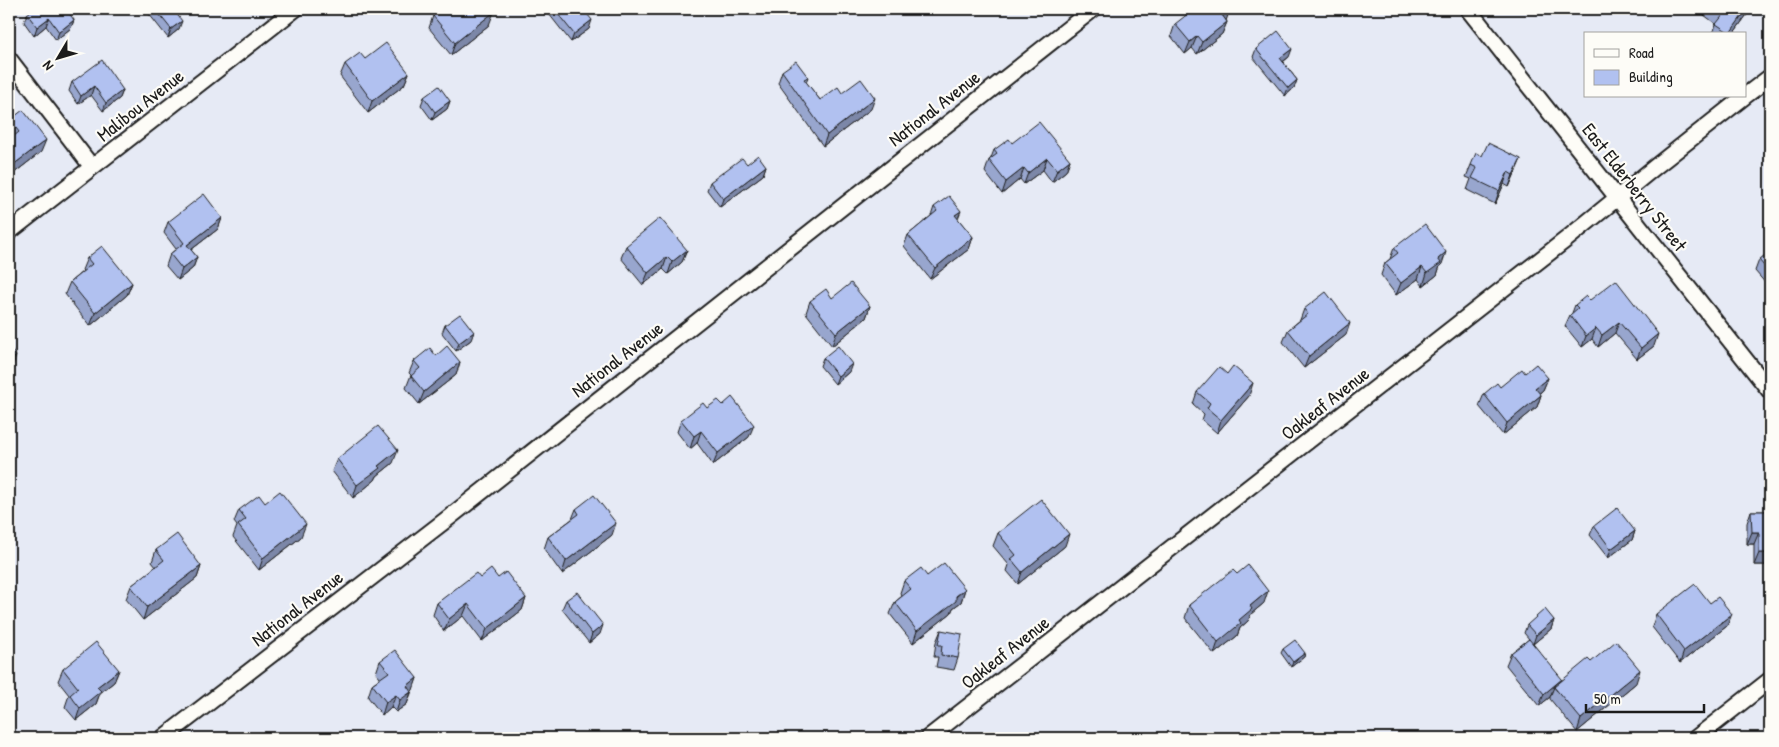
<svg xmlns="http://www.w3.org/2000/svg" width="1779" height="747" font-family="'Patrick Hand',sans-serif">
<rect width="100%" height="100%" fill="#e6eaf5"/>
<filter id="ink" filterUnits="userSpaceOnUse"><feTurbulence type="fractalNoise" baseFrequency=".02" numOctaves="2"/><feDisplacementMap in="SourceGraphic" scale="10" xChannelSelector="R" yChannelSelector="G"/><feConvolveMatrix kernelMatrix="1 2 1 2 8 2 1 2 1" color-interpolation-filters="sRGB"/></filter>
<g filter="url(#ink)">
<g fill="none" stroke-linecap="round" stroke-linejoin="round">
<!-- street casing -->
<g stroke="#1c1c1c" stroke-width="19">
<path id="street" d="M1468,9L1770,391
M9,59L92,167
M1745,96L1770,77
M9,232L295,9
M163,738L451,516L1093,9
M928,738L1568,238L1655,167L1745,96
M1696,738L1770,680"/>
</g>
<!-- street -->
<use href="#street" stroke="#fdfcf7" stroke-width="15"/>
</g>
<!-- wall -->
<path fill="#98a6ce" stroke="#1c1c1c" d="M151,9H173L179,29L168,38L149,14Z
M434,9H491L489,25L451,55L429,28L433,16L432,15Z
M545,9H583L589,29L571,42Z
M1230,9L1226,20L1227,22L1222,34L1197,54L1192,48L1185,54L1171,36L1175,24Z
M1701,9H1751L1733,34H1713L1716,24L1700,12Z
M27,14L74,20L71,28L56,40L46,26L34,36L24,22Z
M1256,49L1289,57L1283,62L1297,80L1294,88L1285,96L1253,57Z
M365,59L409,73L404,85L368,113L340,76L345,64Z
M782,71L808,77L806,82L820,100L871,109L823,146L778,83Z
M72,82L123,90L120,98L103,111L91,95L78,104L69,91Z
M424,97L450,101L447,109L432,120L421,105Z
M10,120L41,152L9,177V140L11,138L9,136V123Z
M1012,143L1070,160L1066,171L1052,182L1043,170L1024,184L1020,179L1002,194L985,172L989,160L991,158L994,150Z
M747,164L766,166L763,175L720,207L707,190L710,182Z
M1471,165L1516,171L1509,187L1504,184L1495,204L1467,190L1471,179L1466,177Z
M934,207L958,219L973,237L969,249L930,279L904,246L908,235L931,216Z
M222,218L218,229L191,250L197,257L193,268L178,280L166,266L170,254L176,249L164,233L168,222Z
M1770,238V283L1767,285L1755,271L1759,260L1769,252L1766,249Z
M626,246L687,250L682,262L668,274L663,269L643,285L621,258Z
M1394,248L1442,264L1440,266L1437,275L1423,286L1418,279L1396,295L1381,275L1385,263L1390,259Z
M87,258L132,283L127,295L90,326L65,294L70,282L83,271L82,270Z
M832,298L870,306L866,318L832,346L806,313L810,301Z
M1590,300L1654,346L1637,359L1615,333L1598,347L1592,339L1582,347L1565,326L1570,315L1572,313L1575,305Z
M1304,309L1346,335L1304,368L1283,342L1288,330L1300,320Z
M445,325L471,340L456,351L442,333Z
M436,356L460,362L456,375L419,404L406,388L411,375L409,373L414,361Z
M823,358L849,372L835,384L820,366Z
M1525,373L1548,378L1543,390L1540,393L1541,395L1537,407L1503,435L1479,406L1484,394L1500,387Z
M1197,392L1249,396L1217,433L1202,420L1204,414L1193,404Z
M681,420L749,437L713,465L697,443L690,449L677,432Z
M337,459L393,463L377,476L375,480L353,498L332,471Z
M265,503L301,537L259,570L233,537L237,526L234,522L239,510Z
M576,509L612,535L562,574L544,549L548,537L572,519Z
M1751,511H1770V565H1754V544H1747V523Z
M1594,526L1635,531L1632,540L1608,558L1590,535Z
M998,533L1065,546L1018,584L1007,571L1009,565L993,546Z
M156,550L201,566L197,578L143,620L126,599L131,586L156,567L152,562Z
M1237,574L1264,603L1251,614L1248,621L1240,628L1237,636L1214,654L1185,618L1189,605Z
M927,576L965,589L961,602L953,608L951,613L913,643L890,614L895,602L902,596L900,593L904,581Z
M480,578H498L526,598L522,610L482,641L463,616L444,631L433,615L437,603Z
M566,600L600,634L589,643L562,609Z
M1656,614L1727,626L1680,663L1652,627Z
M1554,620L1551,629L1533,644L1561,681L1591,662L1636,683L1577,732L1550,699V697L1539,706L1506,665L1511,653L1529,639L1524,633L1527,625Z
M941,630L958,658L954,670L936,667L938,657H934L936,642Z
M1283,649L1305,653L1304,657L1291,667L1281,653Z
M380,661L417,678L407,704L396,712L391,707L382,715L368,697L372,684L380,678L376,673Z
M63,669L119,670L114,682L100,693L96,704L76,720L65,707L69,695L58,681Z"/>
<!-- shaded-wall -->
<path fill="#7c87a8" stroke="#1c1c1c" d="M1230,9L1226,21L1222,15Z
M1747,9H1751L1733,34H1729Z
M494,12L489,25L451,55L455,43Z
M49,18L46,26L34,36L37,27Z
M74,20L71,28L56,40L59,32Z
M592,20L589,29L571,42L574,34Z
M182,21L179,29L168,38L171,29Z
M1227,22L1222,34L1197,54L1202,42Z
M1197,36L1192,48L1185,54L1190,42Z
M1292,49L1289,57L1277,66L1280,58Z
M409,73L404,85L368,113L372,101Z
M1297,80L1294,88L1285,96L1288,88Z
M94,86L91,95L78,104L81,96Z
M123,90L120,98L103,111L106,103Z
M875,98L871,109L823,146L827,135Z
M450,101L447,109L432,120L435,112Z
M46,140L41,152L9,177V168Z
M1047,158L1043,170L1024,184L1028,173Z
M1521,159L1516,171L1509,187L1513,175Z
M1070,160L1066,171L1052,182L1057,170Z
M766,166L763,175L720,207L723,199Z
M1024,168L1020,179L1002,194L1006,182Z
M1508,172L1504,184L1495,204L1499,191Z
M961,211L956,223L955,215Z
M222,218L218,229L183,256L187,245Z
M973,237L969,249L930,279L935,268Z
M687,250L682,262L668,274L672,262Z
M1446,252L1442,264L1440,266L1437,275L1423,286L1427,273L1438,259Z
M197,257L193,268L178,280L182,269Z
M667,257L663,269L643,285L648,273Z
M1422,267L1418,279L1396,295L1401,283Z
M1770,276V283L1767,285Z
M132,283L127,295L90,326L95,313Z
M870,306L866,318L832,346L836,333Z
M1619,322L1615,333L1598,347L1602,335Z
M1350,323L1346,335L1304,368L1309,356Z
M1596,328L1592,339L1582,347L1586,336Z
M474,332L471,340L456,351L459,343Z
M1658,334L1654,346L1637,359L1641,348Z
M16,356L12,369L9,371V363Z
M460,362L456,375L419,404L424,392Z
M852,364L849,372L835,384L838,376Z
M1548,378L1543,390L1531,400L1535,388Z
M1253,383L1249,396L1217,433L1221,420Z
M1541,395L1537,407L1503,435L1507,423Z
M754,425L749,437L713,465L718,453Z
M701,431L697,443L690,449L694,436Z
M398,450L393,463L377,476L375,480L353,498L357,485L378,466Z
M616,523L612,535L562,574L566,561Z
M306,524L301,537L259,570L263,558Z
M1635,531L1632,540L1608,558L1611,549Z
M1752,532H1759L1754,544H1747Z
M1069,534L1065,546L1018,584L1022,572Z
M1759,553H1770V565H1754Z
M201,566L197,578L143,620L147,607Z
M965,589L961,602L953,608L951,613L913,643L917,631Z
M1268,591L1264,603L1251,614L1248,621L1240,628L1237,636L1214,654L1218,642L1239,620L1250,606Z
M526,598L522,610L482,641L487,629Z
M468,604L463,616L444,631L449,619Z
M1732,614L1727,626L1680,663L1684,651Z
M1554,620L1551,629L1533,644L1536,635Z
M603,625L600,634L589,643L592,634Z
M1305,653L1304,657L1291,667L1293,662Z
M119,670L114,682L100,693L96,704L76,720L80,708L97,687Z
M1640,670L1636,683L1577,732L1581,719Z
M417,678L413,690L406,696L411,692L407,704L396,712L400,700L407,686Z
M1562,679L1557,691L1554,687L1550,697L1539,706L1544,694Z
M396,695L391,707L382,715L386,702Z"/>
<!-- building -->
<path fill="#b1c1f0" stroke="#1c1c1c" d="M34,9H66L74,20L59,32L49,18L37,27L27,14Z
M155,9H173L182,21L171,29Z
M441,9H491L494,12L455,43L433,16Z
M554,9H583L592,20L574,34Z
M1194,9H1230L1222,15L1227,22L1202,42L1197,36L1190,42L1175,24Z
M1717,9H1747L1730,33L1716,24L1724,14Z
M1278,31L1292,49L1280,58L1297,80L1288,88L1256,49Z
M386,43L409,73L372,101L345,64L360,53L365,59Z
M102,60L123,90L106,103L94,86L81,96L72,82Z
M796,61L808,77L804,79L820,100L838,87L842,93L861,79L875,98L827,135L782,71Z
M439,86L450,101L435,112L424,97Z
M23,110L46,140L9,168V140L19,132L10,120Z
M1039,122L1070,160L1057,170L1047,158L1028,173L1024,168L1006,182L989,160L997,154L994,150L1009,139L1012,143Z
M1488,143L1521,159L1513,175L1508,172L1499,191L1472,178L1477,168L1471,165L1476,153L1482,156Z
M758,155L766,166L723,199L710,182L742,158L747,164Z
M204,194L222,218L187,245L197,257L182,269L170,254L184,243L168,222Z
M949,196L961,211L955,215L973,237L935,268L908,235L937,211L934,207Z
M660,218L687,250L672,262L667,257L648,273L626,246Z
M1425,224L1446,252L1438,259L1441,263L1427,273L1422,267L1401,283L1385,263L1398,253L1394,248Z
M102,246L132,283L95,313L70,282L92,264L87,258Z
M1770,251V273L1759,260Z
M1616,280L1658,334L1641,348L1619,322L1602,335L1596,328L1586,336L1570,315L1578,308L1575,305L1586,296L1590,300Z
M851,283L870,306L836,333L810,301L826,289L832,298Z
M1326,292L1350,323L1309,356L1288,330L1308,314L1304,309Z
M460,314L474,332L459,343L445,325Z
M447,346L460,362L424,392L411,376L420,368L414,361L430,348L436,356Z
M838,346L852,364L838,376L823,358Z
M9,347L16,356L9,363Z
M1536,364L1548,378L1535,388L1541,395L1507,423L1484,394L1497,383L1500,387L1522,369L1525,373Z
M1233,366L1253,383L1221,420L1207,408L1210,403L1197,392L1219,367L1227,374Z
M732,397L754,425L718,453L701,431L694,436L681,420L703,403L707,408L718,400L723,405Z
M378,426L398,450L378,466L380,468L357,485L337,459Z
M280,491L306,524L263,558L238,525L246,519L239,510L259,495L265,503Z
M594,495L616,523L566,561L548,537L579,514L576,509Z
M1041,499L1069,534L1022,572L1011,559L1016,555L998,533Z
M1617,508L1635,531L1611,549L1594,526Z
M1751,511H1770V553H1759V532H1752Z
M177,534L201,566L147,607L131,586L164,560L156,550Z
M944,563L965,589L956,596V601L917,631L895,602L911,589L904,581L921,568L927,576Z
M1248,565L1268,591L1250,606L1252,609L1239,620L1241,623L1218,642L1189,605L1233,570L1237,574Z
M491,569L498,578L506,572L526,598L487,629L468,604L449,619L437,603L476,573L480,578Z
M1695,584L1710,603L1718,597L1732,614L1684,651L1656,614Z
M577,592L603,625L592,634L566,600Z
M1545,609L1554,620L1536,635L1527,625Z
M941,630L962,634L958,658L941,655L942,645H938Z
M1529,639L1562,679L1544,694L1511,653Z
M1295,640L1305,653L1293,662L1283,649Z
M1616,641L1640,670L1581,719L1554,687L1588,659L1591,662Z
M96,642L119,670L97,687L101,691L80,708L70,695L78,688L63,669Z
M395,650L417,678L407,686L411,692L400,700L396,695L386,702L372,684L389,672L380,661Z"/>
</g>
<g text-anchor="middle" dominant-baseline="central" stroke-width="4.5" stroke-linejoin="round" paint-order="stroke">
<!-- street labels -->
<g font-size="19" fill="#1c1c1c" stroke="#fdfcf7">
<text transform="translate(140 105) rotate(-38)">Malibou Avenue</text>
<text transform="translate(934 108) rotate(-38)">National Avenue</text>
<text transform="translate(1635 187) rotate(52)">East Elderberry Street</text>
<text transform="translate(617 359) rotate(-38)">National Avenue</text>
<text transform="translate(1325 403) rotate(-38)">Oakleaf Avenue</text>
<text transform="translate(297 608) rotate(-38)">National Avenue</text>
<text transform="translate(1005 652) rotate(-38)">Oakleaf Avenue</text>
</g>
</g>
<!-- margin -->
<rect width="1779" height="747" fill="none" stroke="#fdfcf7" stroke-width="30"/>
<rect x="15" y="15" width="1749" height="717" fill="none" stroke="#1c1c1c" stroke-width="2" filter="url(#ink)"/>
<!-- legend -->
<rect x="1584" y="32" width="162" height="65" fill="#fdfcf7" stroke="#a3a29f"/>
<rect x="1594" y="49" width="25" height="8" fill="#fdfcf7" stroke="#a3a29f"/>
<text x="1629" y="58" font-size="15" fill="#1c1c1c">Road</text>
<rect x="1594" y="70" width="25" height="15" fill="#b1c1f0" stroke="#a3a29f"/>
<text x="1629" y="82" font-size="15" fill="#1c1c1c">Building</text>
<!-- north arrow -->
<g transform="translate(58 58) rotate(232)" stroke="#fdfcf7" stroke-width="4" paint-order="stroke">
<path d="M0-4L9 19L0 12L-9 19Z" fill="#1c1c1c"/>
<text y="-8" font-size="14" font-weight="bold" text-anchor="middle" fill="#1c1c1c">N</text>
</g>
<!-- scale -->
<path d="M1586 704v8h118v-8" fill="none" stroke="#1c1c1c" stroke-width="2.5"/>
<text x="1594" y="704" font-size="15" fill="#1c1c1c" stroke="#fdfcf7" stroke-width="4" paint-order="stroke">50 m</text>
</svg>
